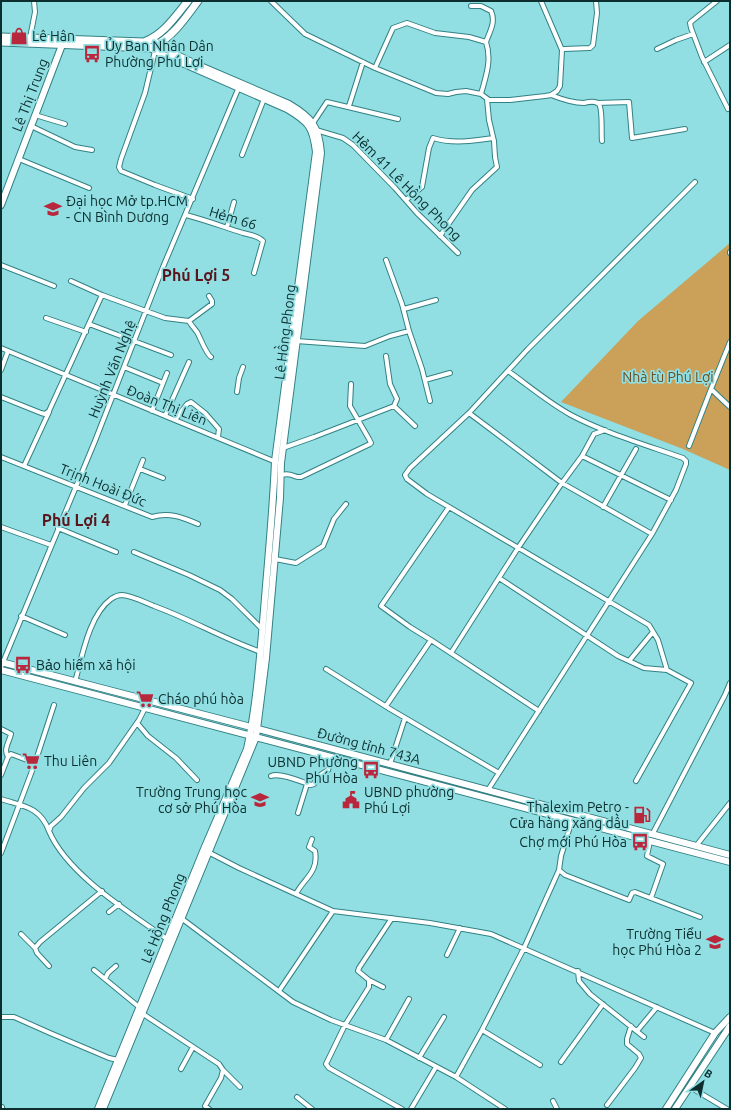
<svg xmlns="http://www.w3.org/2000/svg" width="731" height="1110" font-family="Ubuntu,sans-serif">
<rect width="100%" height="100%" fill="#91dfe2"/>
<!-- green -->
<path fill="#cba059" d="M730,243V470L683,449L561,402L638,321Z"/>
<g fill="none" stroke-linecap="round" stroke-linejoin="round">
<!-- street casing -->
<g stroke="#328184" stroke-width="6">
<path id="street" d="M271,1L305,34L375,68L436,93L448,94L456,92L466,91L481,94L489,100H510L545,96L551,95L557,91L560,86L562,50L541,1
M717,1L692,21L690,23L691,28L702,57L728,109L730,108
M471,6H481L491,11C496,22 490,31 486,42
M30,38L35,12L34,1
M657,49L676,40L693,34
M562,50L564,49L590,48L593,45L597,13L596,1
M155,51L145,93L121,159L119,167L121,171L155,185L193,199
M704,62L730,45
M375,68L393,28L407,23L435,33L469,37L486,42C492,60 486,76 481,94
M551,95C561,99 572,103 584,103C588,102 596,101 599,104C603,110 601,133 602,141
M597,103L629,102L632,138L685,129
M349,106L363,62
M35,115L65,124
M313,123L327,102L398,119
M31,126L75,147L92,150
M316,130L343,138L353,145L395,188L417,213L458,253
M242,155L264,99
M19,159L89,188
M406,200L422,187L429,148L433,138C452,144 474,141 493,138
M186,215C205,220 224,227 243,233C250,235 257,235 263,241L254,273
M227,227L234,202
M440,236L472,190L497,167L495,157L494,141L489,120L487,99
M730,253V252
M386,260L402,304L409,331L422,369L430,401
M1,265L54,286
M71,281L102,295L165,318L189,321C191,325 194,328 197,332C200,337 206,354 211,357
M404,309L436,300
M46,318L86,332
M189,321L212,304V301L209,296
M89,324L171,355
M296,341L365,346L390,336L409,331
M730,342L711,389L730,407
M1,348L276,462
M124,367L163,383
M1,370L8,351
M425,380L450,373
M237,392L239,378L243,367
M1,397L41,413L45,414L49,411L102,295
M394,406L415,426
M152,411L167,373
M469,413L562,483L652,534
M165,416L189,362
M175,420L187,404L191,402L205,413L219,429L218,437
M689,446L711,389
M283,448L314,437L394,406L397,399L390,384L386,356
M582,456L671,500
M1,457L152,517C169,512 182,517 198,524
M24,466L49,412
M140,469L163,478
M281,475C293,472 293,478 301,477L370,444L371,443L369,439L350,406L351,384
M125,505L143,460
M449,507L381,606L410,627L431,640L539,711
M603,507L636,449
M1,527L51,545
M58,528L116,552
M134,552L189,575L220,590L232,599L263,630
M275,559L296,563L323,546L334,519L346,504
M499,578L618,656L644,668L667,670L691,683L636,781
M21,616L65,635
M451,653L518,548L562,483L582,456L594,434L605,430
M629,661L653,632
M1,667L95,441L163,267L239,87
M326,669L390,709L499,773
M667,670L658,640L649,625L427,494L407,479L405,475L410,468L469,413L528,349L695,182
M75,682C82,657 89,615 111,599C114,597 118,595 122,595C133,596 144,602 154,606C190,619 224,639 261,652
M386,706L431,640
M145,708L139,720L109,763L84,788L61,817L51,826L49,831C67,874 129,912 167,939
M137,723L148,736L176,758L197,780
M1,729L11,734C9,743 3,749 8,757
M390,764L405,718
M1,775L8,757L11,754L35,763
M271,776C280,772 302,782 311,785L314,784L316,778L328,770L332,757
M488,790L652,534L676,490L686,464V461L683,458C646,445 605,433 571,415C549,403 529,386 508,371
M1,799C22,806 40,806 49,831
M298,813L307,784
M652,835L725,695L730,683
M650,841L647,856L663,864L651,898
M696,846L730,803
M208,852L239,868L333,911L430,923L491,934L715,1033
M1,853L35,763L54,705
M559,870L565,875L629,900L632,893L635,892L700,917
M296,894C303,879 319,873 315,851L309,847L312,839
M109,912L119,904
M181,918L293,1002L331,1020L386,1040L456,1077L505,1109
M392,918L359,968L358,971L369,980V987L345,1025L326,1064L329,1068L402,1109
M21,934L35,948
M447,955L460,928
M49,966L37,953L35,948L40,942L102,891
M116,966L108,973L105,979L139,1007
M94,970L105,979
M578,971L579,981L590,994L644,1037
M369,980L383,987
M279,991L333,911
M143,1014L219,1064L223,1070L221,1078L205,1106L209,1109
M1,1017H14L50,1033L109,1058L118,1060
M482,1030L540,1065
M637,1031L657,1007
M386,1040L409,999
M419,1058L444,1017
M561,1062L603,1004
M181,1069L193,1047
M223,1070L240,1087
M456,1077L482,1030L524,948L559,870L561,856L572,820
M690,1087L727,1109
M297,1097L312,1109
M553,1101L557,1109
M607,1105L635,1068L641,1058L639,1054L627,1044V1039L631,1026
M1,1108L2,1107
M411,1109L436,1067"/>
</g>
<!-- secondary casing -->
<g stroke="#328184" stroke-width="8">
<path id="secondary" d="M1,205L62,45V41
M1,662L251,727L730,855
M1,670L730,862
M98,1109L204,849L247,749C257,704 260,656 264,610C268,560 273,511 275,461L316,152C313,127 309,122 287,109L173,59L155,51L149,46
M103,1109L256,737L266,658L280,498L281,463L321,153C319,126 311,117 289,104L198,65L175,54L151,39
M666,1109L715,1033L730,1017
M675,1109L730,1026"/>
</g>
<!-- primary casing -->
<g stroke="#328184" stroke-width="9">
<path id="primary" d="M1,37L144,42C164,34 175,17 188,1
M1,42L151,48C172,38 184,20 198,1"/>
</g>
<!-- street -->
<use href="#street" stroke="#fff" stroke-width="4"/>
<!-- secondary -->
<use href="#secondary" stroke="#fff" stroke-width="6"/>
<!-- primary -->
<use href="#primary" stroke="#fff" stroke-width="7"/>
</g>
<!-- icons -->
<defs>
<g id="shop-bare" transform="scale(1.38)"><path d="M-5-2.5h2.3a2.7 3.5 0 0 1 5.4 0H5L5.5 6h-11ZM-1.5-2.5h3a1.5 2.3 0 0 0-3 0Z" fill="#b9273d" stroke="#91dfe2" stroke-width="2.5" paint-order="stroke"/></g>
<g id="bus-bare" transform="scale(1.38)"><path d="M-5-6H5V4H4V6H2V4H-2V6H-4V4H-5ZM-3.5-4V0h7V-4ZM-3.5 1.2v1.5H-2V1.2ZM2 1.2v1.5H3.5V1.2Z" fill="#b9273d" stroke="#91dfe2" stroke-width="2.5" paint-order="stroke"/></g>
<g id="university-bare" transform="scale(1.38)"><path d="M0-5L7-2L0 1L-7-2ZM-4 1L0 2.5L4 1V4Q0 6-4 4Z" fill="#b9273d" stroke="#91dfe2" stroke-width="2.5" paint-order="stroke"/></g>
<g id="supermarket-bare" transform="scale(1.38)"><path d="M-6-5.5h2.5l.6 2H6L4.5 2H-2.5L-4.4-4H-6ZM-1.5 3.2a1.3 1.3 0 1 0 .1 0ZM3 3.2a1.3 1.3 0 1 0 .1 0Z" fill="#b9273d" stroke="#91dfe2" stroke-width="2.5" paint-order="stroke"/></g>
<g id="school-bare" transform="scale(1.38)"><path d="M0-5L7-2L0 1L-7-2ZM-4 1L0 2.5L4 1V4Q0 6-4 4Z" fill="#b9273d" stroke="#91dfe2" stroke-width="2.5" paint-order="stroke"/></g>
<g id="civic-bare" transform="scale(1.38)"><path d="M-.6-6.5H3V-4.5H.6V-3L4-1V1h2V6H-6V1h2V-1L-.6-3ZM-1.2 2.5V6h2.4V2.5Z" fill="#b9273d" stroke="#91dfe2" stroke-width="2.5" paint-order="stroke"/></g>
<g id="fuel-bare" transform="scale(1.38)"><path d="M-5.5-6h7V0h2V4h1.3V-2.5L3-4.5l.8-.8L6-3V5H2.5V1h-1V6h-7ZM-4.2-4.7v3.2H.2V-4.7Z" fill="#b9273d" stroke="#91dfe2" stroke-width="2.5" paint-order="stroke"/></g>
</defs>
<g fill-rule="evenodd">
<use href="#shop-bare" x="19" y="36"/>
<use href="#bus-bare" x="92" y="54"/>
<use href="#university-bare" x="53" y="209"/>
<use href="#bus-bare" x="23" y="665"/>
<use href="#supermarket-bare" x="145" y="699"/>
<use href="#supermarket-bare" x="31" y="761"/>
<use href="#bus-bare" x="371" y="770"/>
<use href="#school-bare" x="260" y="800"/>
<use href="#civic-bare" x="351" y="800"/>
<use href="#fuel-bare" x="642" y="815"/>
<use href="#bus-bare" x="640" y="842"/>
<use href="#school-bare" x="715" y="942"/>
</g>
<g text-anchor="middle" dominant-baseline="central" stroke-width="3.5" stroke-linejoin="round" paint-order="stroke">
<!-- poi labels -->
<g font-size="14" fill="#0c2e2f" stroke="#91dfe2" text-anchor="start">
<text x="32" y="36">Lê Hân</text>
<text x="105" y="46">Ủy Ban Nhân Dân<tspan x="105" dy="16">Phường Phú Lợi</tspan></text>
<text x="66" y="201">Đại học Mở tp.HCM<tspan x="66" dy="16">- CN Bình Dương</tspan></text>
<text x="36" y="665">Bảo hiểm xã hội</text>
<text x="158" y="699">Cháo phú hòa</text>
<text x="44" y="761">Thu Liên</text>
<text x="358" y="762" text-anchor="end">UBND Phường<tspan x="358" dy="16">Phú Hòa</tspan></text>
<text x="247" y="792" text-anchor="end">Trường Trung học<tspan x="247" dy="16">cơ sở Phú Hòa</tspan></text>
<text x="364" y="792">UBND phường<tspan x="364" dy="16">Phú Lợi</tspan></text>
<text x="629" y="807" text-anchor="end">Thalexim Petro -<tspan x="629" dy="16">Cửa hàng xăng dầu</tspan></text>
<text x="627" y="842" text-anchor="end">Chợ mới Phú Hòa</text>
<text x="702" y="934" text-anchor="end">Trường Tiểu<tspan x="702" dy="16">học Phú Hòa 2</tspan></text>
</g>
<!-- street labels -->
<g font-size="14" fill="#0c2e2f" stroke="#91dfe2">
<text transform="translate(30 95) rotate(-69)">Lê Thị Trung</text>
<text transform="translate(407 186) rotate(45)">Hẻm 41 Lê Hồng Phong</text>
<text transform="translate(233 218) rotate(17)">Hẻm 66</text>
<text transform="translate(285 332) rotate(-83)">Lê Hồng Phong</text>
<text transform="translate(112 369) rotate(-68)">Huỳnh Văn Nghệ</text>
<text transform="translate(167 405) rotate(22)">Đoàn Thị Liên</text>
<text transform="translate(103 485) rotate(22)">Trịnh Hoài Đức</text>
<text transform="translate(369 746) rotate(15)">Đường tỉnh 743A</text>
<text transform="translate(163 918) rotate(-68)">Lê Hồng Phong</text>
</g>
<!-- park labels -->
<g font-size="14" fill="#684f24" stroke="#91dfe2">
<text x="668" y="377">Nhà tù Phú Lợi</text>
</g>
<!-- quarter labels -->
<g font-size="16" font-weight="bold" fill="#59141c" stroke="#91dfe2">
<text x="196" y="275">Phú Lợi 5</text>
<text x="76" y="520">Phú Lợi 4</text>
</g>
</g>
<!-- border -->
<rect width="731" height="1110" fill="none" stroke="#0c2e2f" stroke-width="4"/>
<!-- north arrow -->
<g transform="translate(703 1082) rotate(33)" stroke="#91dfe2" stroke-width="3" paint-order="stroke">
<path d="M0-3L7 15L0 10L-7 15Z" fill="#0c2e2f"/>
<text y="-6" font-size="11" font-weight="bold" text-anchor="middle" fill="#0c2e2f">B</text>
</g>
</svg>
